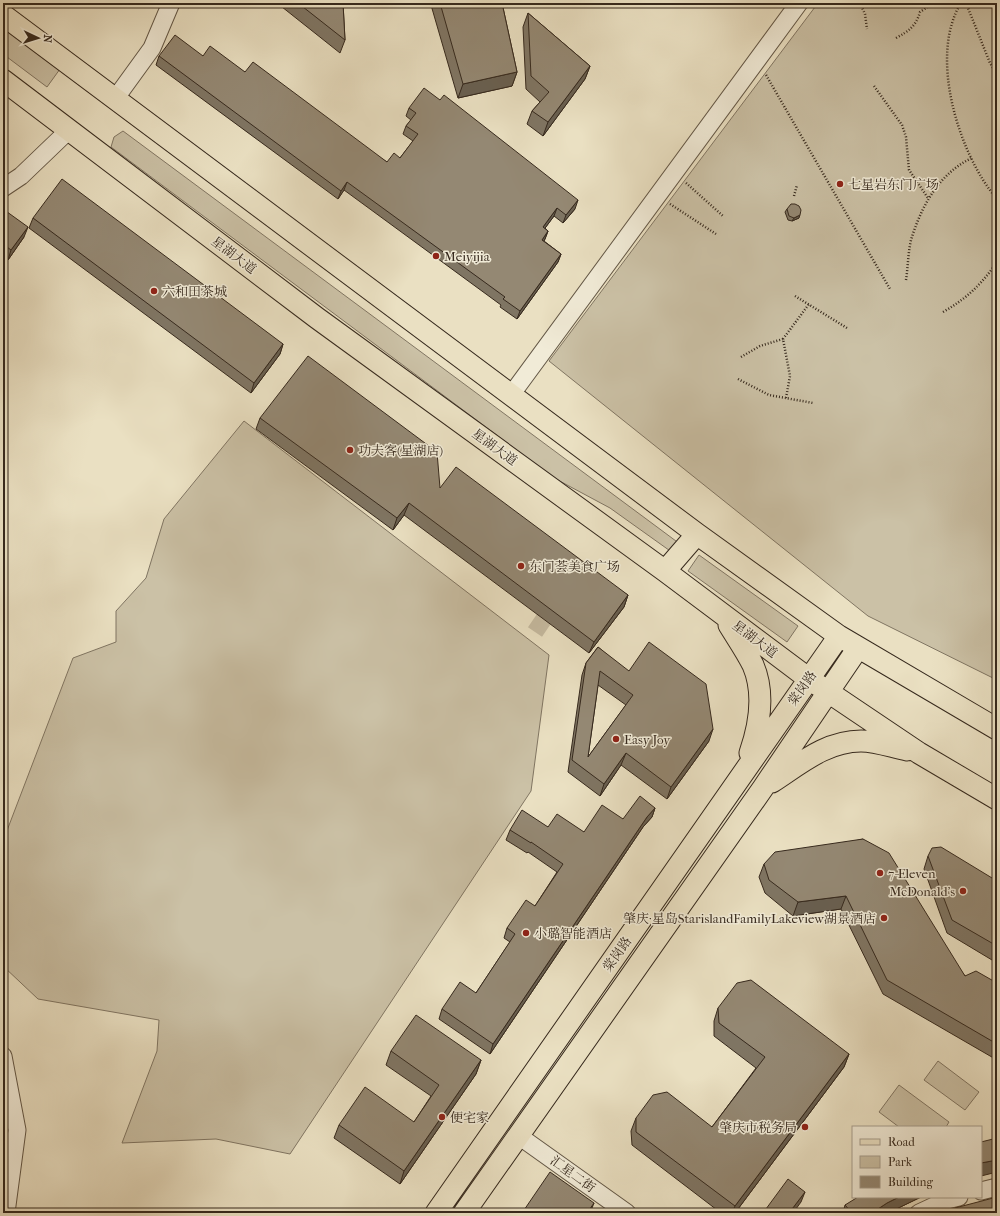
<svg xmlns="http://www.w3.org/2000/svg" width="1000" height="1216" font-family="'IM FELL French Canon','Noto Serif SC',serif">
<rect width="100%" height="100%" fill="#eae0c2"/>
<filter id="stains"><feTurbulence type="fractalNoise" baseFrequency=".005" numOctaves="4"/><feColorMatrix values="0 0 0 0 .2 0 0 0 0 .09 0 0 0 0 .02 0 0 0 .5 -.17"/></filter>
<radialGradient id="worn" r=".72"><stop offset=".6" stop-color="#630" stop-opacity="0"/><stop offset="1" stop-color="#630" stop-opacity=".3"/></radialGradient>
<!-- green -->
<path fill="#cbc1a6" stroke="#807562" d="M818,3H990L997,6V680L868,616L549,361Z
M3,27L60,69L47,87L3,54Z
M123,131L680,544L673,553L610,508L554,478L111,147L114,137Z
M244,421L549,655L531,791L290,1154L216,1139L122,1143L157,1051L159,1020L38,999L3,966V841L73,658L116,642V611L146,578L164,519Z
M699,555L798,626L787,642L688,571Z
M938,1061L979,1092L965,1110L924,1080Z
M899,1085L949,1122L946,1127H899L879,1112Z"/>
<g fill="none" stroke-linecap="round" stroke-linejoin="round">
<!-- minor-tunnel -->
<path stroke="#c6bba1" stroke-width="17" stroke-dasharray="17 8" stroke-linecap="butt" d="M535,632L556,601"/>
<!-- minor casing -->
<g stroke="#635746" stroke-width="19">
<path id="minor" d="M115,99L152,48L171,3
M3,188L21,176L69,130
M511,395L799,3
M3,1056L17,1130L6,1213
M519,1136L627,1213
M981,1191L997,1187
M919,1213L947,1200L959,1197"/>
</g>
<!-- major casing -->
<g stroke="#36291d" stroke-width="23">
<path id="major" d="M3,15L697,534L839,636L997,729
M3,80L317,318L665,571L809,679L919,753L997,799
M665,571L697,534
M729,625C737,638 746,651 753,665C765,693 760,724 750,753
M772,782C800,764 826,741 861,741C876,741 892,747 907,750
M436,1213L839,636
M464,1213L763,788L858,648"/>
</g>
<!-- path -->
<path stroke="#36291d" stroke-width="2.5" stroke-dasharray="1 2" stroke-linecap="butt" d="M860,3L865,14L867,29
M961,3C928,56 959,155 997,199
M966,3L990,63L997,74
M896,38C909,31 916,26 920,12L929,6L945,3
M766,75L890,289
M874,86L902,125L906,137L909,170L928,198
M686,183L723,216
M794,196L797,185
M670,204L716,234
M906,280C908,267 908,253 911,240C921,207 939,173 972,158
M795,296L847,328
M943,312C966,299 982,284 997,262
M741,357L760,346L783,339
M738,379L769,395L813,403
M786,398L790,376L783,339L809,304"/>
<!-- minor -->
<use href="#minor" stroke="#f1ebd7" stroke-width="17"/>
<!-- major -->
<use href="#major" stroke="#eae0c2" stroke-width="21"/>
</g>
<!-- wall -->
<path fill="#7f7563" stroke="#36291d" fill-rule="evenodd" d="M277,3H343L345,40L340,53Z
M432,3H502L517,72L512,86L458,98L431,5Z
M528,13L590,66L585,79L543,136L527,124L532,111L540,102L526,89L523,27Z
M159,56H203L245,72L387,162L400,158L413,141L403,134L406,126L411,120L406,116L409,108L575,209L563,223L554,216L545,228L548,231L545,239L544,241L561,254L558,262L517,319L500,307L501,305L344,190L338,199L156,65Z
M3,209L24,237L8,260L3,257Z
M787,209L799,218L792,221L788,220L785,212Z
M33,218L283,344L280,354L251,393L29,228Z
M260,418L440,488L628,595L624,607L589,653L404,515L393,530L256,429Z
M598,647L709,741L667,799L621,765L600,796L568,772L582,675L586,663ZM598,685L626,705L588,757Z
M655,808L652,817L643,827L490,1054L439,1019L442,1009L476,993L510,942L504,938L507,928L535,906L557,872L528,852L527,853L506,840L510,830L548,827L584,832L623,819Z
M863,839L965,976L997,983V1060L883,994L841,909L793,916L765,893L759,877L764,864Z
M928,856L997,881V963L947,933L924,869Z
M718,1008L849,1054L844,1067L735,1213H721L632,1145L631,1131L636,1118L712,1127L756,1068L714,1036V1021Z
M391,1051L481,1060L476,1074L400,1184L334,1138L339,1125L414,1122L431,1096L386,1065Z
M921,1197L888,1213H843L845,1205Z
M955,1208L997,1213H953Z"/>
<!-- shaded-wall -->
<path fill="#685f50" stroke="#36291d" d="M590,66L585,79L543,136L548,122Z
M517,72L512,86L458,98L463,84Z
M347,182L344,190L338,199L341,191Z
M578,200L575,209L563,223L566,215Z
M557,208L554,216L540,235L543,227Z
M800,215L799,218L792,221L794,218Z
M28,227L24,237L8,260L11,250Z
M548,231L545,239L539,248L542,240Z
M561,254L558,262L517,319L520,311Z
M283,344L280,354L251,393L254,383Z
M409,503L404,515L393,530L397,518Z
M628,595L624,607L589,653L594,642Z
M713,729L709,741L667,799L671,787Z
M626,753L621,765L600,796L604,784Z
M655,808L652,817L643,827L490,1054L493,1044L647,817Z
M846,896L841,909L793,916L798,902Z
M849,1054L844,1067L735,1213H732L735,1206Z
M481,1060L476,1074L400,1184L404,1171Z
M997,1160V1172L981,1176V1163Z
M805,1192L801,1202L793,1213H789Z
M899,1197H921L888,1213H872L887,1203Z
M594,1203L590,1213H587Z"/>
<!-- building -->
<path fill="#948873" stroke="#36291d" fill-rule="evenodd" d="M298,3H343L345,40Z
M440,3H502L517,72L463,84Z
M528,13L590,66L548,122L532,111L549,92L531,76Z
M175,35L203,56L210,46L245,72L253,62L387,162L394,153L400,158L418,134L406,126L416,113L409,108L424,88L440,100L444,95L578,200L566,215L557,208L543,227L548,231L542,240L561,254L520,311L503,299L505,297L347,182L341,191L159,56Z
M62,179L283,344L254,383L33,218Z
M791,204H795L799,206L801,210L800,215L794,218L789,216L787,209Z
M3,209L28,227L11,250L3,244Z
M308,356L437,452L440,488L456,467L628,595L594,642L409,503L397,518L260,418Z
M649,642L706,684L713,729L671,787L626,753L604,784L572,760L586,663L598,647L629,671ZM600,671L633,695L588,757Z
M640,796L655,808L647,817L493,1044L442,1009L460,982L476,993L515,934L507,928L526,900L535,906L563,864L531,842V843L510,830L522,810L548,827L557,814L584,832L602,805L623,819Z
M863,839L889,853L965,976L976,971L997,983V1044L887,980L846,896L798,902L769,880L764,864L775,852Z
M941,847L997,881V946L952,920L928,856L932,848Z
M751,980L849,1054L735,1206L636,1132V1118L653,1095L667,1092L712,1127L765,1057L719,1023L718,1008L737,983Z
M416,1015L481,1060L404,1171L339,1125L365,1087L414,1122L439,1085L391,1051Z
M997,1138V1160L981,1163V1142Z
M550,1172L594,1203L587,1213H522Z
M788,1179L805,1192L789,1213H763Z
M858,1197H899L887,1203L872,1213H852L845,1205Z
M997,1197V1213H957L955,1208Z"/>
<!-- markers -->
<g fill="#8f2418" stroke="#f1ebd7" stroke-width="1.5">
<circle cx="840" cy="184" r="4"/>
<circle cx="436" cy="256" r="4"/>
<circle cx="154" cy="291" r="4"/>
<circle cx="350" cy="450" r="4"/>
<circle cx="521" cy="566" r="4"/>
<circle cx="616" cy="739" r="4"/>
<circle cx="880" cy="873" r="4"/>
<circle cx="963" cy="891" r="4"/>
<circle cx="884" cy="918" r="4"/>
<circle cx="526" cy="933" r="4"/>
<circle cx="442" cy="1117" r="4"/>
<circle cx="805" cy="1127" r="4"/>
</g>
<g text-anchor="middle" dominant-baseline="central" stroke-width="3" stroke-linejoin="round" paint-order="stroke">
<!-- poi labels -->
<g font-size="13" fill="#36291d" stroke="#f1ebd7" text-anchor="start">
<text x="848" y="184">七星岩东门广场</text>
<text x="444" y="256">Meiyijia</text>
<text x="162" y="291">六和田茶城</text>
<text x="358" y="450">功夫客(星湖店)</text>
<text x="529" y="566">东门荟美食广场</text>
<text x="624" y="739">Easy Joy</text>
<text x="888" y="873">7-Eleven</text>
<text x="955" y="891" text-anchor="end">McDonald's</text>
<text x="876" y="918" text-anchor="end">肇庆·星岛StarislandFamilyLakeview湖景酒店</text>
<text x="534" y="933">小璐智能酒店</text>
<text x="450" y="1117">便宅家</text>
<text x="797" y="1127" text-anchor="end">肇庆市税务局</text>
</g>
<!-- street labels -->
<g font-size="13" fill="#36291d" stroke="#f1ebd7">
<text transform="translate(234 255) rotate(37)">星湖大道</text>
<text transform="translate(495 447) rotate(36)">星湖大道</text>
<text transform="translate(755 639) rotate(37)">星湖大道</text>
<text transform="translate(802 688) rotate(-55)">棠岗路</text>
<text transform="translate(617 954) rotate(-55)">棠岗路</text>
<text transform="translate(573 1174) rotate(36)">汇星二街</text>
</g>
</g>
<!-- margin -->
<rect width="1000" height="1216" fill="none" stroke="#eae0c2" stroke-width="16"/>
<rect x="4" y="4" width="992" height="1208" fill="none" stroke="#36291d" stroke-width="2"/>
<rect x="8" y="8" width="984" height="1200" fill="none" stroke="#36291d"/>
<!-- legend -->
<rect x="852" y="1126" width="130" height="72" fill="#f1ebd7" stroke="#a69d8d"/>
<rect x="860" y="1139" width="20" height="6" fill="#eae0c2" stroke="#a69d8d"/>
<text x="888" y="1146" font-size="12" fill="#36291d">Road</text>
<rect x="860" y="1156" width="20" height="12" fill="#cbc1a6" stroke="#a69d8d"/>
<text x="888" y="1166" font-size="12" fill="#36291d">Park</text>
<rect x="860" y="1176" width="20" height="12" fill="#948873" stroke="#a69d8d"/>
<text x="888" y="1186" font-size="12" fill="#36291d">Building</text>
<!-- north arrow -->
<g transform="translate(38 38) rotate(94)" stroke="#f1ebd7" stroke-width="3" paint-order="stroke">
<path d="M0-3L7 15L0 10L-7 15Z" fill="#36291d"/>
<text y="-6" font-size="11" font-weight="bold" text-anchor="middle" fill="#36291d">N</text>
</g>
<rect width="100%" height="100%" filter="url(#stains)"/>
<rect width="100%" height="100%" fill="url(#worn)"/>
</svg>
